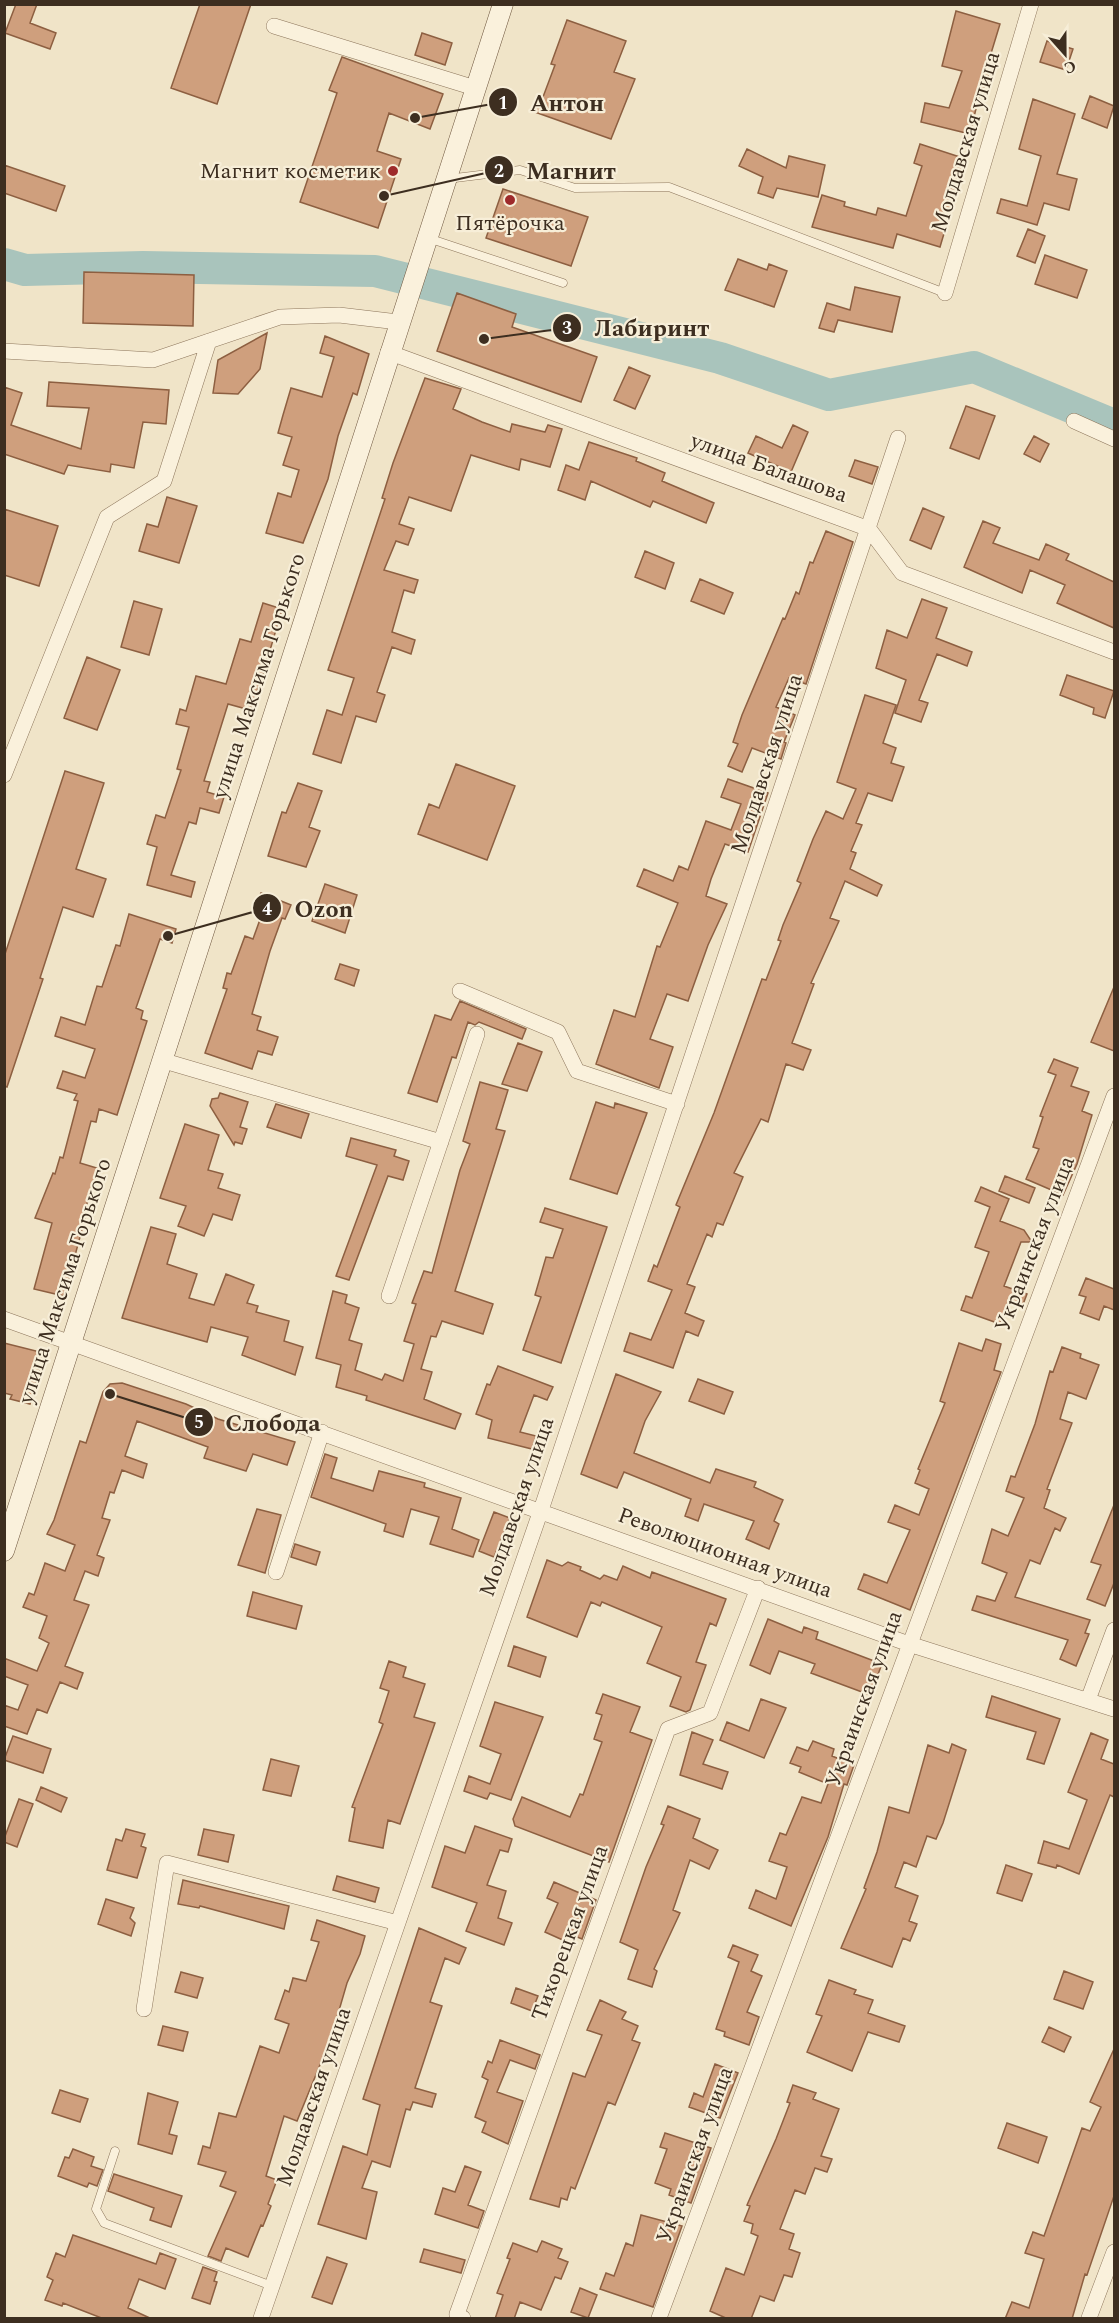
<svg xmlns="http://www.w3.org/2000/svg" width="1119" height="2323" font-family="Spectral,serif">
<rect width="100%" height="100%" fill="#f0e4c8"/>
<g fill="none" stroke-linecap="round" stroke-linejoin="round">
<!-- river -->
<path stroke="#a9c4bc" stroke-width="32" d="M4,264L25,270L143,267L375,271L720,358L829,395L974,367L1114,425"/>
</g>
<!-- building -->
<path fill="#cf9f7d" stroke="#8d5f41" stroke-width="1.5" d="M16,4H37L30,23L56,33L50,49L5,33Z
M200,4H251L217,104L171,88Z
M956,11L1000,24L989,60L993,61L981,97L979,96L970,134L921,122L925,103L949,108L962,71L942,66Z
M567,20L626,41L614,72L635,79L611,139L532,111L539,95L543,97L555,65L551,64Z
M422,33L452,43L445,65L415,55Z
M1047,41L1073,49L1066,70L1040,62Z
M342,57L443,94L430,129L389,113L377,151L401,159L378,228L300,202L337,93L329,90Z
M1090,96L1114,106L1107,128L1082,118Z
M1033,99L1075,114L1057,174L1077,179L1069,210L1044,203L1037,225L997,213L1001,199L1027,206L1041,156L1019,149Z
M920,144L966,159L940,247L897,234L893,248L812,227L822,195L845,202L844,206L876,215L878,208L906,216L922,166L914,163Z
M747,149L786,168L789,156L825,165L818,197L777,188L773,198L758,193L763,177L739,166Z
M4,165L65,186L56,211L4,193Z
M503,189L588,217L571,266L486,238Z
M1028,229L1045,236L1035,263L1017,256Z
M1045,255L1087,270L1077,298L1035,284Z
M738,259L767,270L769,264L787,271L774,307L725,290Z
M84,272L194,275L193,326L83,323Z
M855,287L900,297L892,332L838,320L834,332L819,328L827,303L850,310Z
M457,293L516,314L512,327L597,357L581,402L437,351Z
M267,333L260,369L238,394L213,393L218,360Z
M325,336L369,354L357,395L353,393L338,436L328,479L303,543L266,533L278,493L291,497L299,470L283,465L292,437L278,433L283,415L291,388L322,397L334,357L320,353Z
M629,367L650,376L635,409L614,400Z
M425,378L461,389L453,409L482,422L510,432L512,424L545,432L548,425L562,429L550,467L521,459L519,470L471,455L451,511L409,497L399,524L414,529L408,545L396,541L384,570L418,580L414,593L404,590L392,632L415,640L411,654L392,647L377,692L385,695L376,722L356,716L341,763L313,754L327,710L342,715L354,678L328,670L385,499L382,498L393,463Z
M49,382L169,390L166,424L143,422L134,468L111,464L110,472L68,465L64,474L4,454V387L22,393L11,425L81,449L89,408L47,406Z
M966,406L995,416L979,459L950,448Z
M793,425L808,432L791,472L748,453L756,436L782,448Z
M1034,436L1049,444L1040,462L1024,454Z
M589,442L637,458L636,461L665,473L662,481L714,503L706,523L653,501L650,507L591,481L585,500L558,490L566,465L579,470Z
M855,460L878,467L872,484L849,476Z
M167,497L197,506L179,563L139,551L147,524L158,527Z
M923,508L944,517L931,549L910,540Z
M4,509L58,526L39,586L4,575Z
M983,521L1000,528L993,543L1039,560L1046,544L1069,554L1066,560L1114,582V628L1057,603L1065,585L1030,570L1022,593L964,567Z
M826,531L853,542L806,684L789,678L776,707L795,715L784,742L786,743L781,759L752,748L742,772L728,766L738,744L733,742L742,715L783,618L785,619L796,592L799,594L810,562L813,563Z
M645,551L674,563L665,589L635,577Z
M700,579L733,593L724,614L691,601Z
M922,599L947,608L936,638L972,652L967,666L937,654L919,700L928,703L921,722L895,713L906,680L876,668L887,630L907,638Z
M134,601L162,609L149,655L121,647Z
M263,603L282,609L262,678L250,710L228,704L204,781L210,782L207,792L224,797L219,813L200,808L196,824L189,822L171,875L195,882L191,897L147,885L157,847L147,844L156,815L165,818L181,770L177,769L189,727L176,724L180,709L186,711L196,676L226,684L240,639L251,642Z
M87,657L120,670L97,730L64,718Z
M1067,675L1114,691L1105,718L1093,714L1094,708L1060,695Z
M865,695L896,705L883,743L896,748L891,763L904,767L892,801L868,793L856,823L862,825L851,851L856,853L850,869L882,885L877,896L845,881L830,918L839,921L811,983L814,984L792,1043L811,1050L803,1070L786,1064L768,1122L761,1119L734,1173L743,1177L723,1225L717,1223L712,1237L707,1234L687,1284L695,1287L685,1313L704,1321L698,1336L686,1331L673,1368L624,1351L630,1333L651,1340L672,1290L648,1281L654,1265L657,1267L680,1207L676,1205L714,1113L762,979L766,980L781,941L778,940L783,925L801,883L797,881L813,839L826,811L843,819L856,789L837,782Z
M456,764L515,786L487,860L418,834L429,804L439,808Z
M65,771L104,783L76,869L106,879L93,917L63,907L40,978L43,979L7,1087L4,1086V957Z
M728,779L768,793L748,852L725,844L711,879L706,896L727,904L708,945L688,1001L667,994L650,1039L673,1047L659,1088L596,1064L614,1010L635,1017L657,946L660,947L678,903L637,886L644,869L673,881L679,866L688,870L706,821L731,830L741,804L721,797Z
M298,783L322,791L309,827L320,831L306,867L268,856L282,812L286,813Z
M325,884L357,895L345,933L312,921Z
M261,893L291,905L285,919L282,918L270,951L252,1014L261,1017L257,1030L278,1037L272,1055L258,1051L252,1069L205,1053L227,989L223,988L227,973L231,974L245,936L253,939L263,911L255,907Z
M129,914L176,929L172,943L160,939L136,1008L143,1011L141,1019L147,1021L117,1115L99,1109L96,1122L91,1121L80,1163L100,1169L83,1214L86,1215L64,1296L34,1289L52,1223L35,1218L53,1173L55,1174L60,1157L63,1158L78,1101L74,1100L77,1094L57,1088L63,1071L85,1078L95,1049L55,1036L61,1017L85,1025L97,986L102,987L116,945L120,946Z
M340,964L359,970L354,986L335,979Z
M1114,987V1051L1091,1042Z
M460,1001L526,1029L522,1039L479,1022L475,1025L468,1022L456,1058L452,1057L437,1102L408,1093L435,1015L451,1020Z
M518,1043L542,1052L527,1091L502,1084Z
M1054,1059L1078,1068L1071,1086L1089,1092L1082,1111L1092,1115L1077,1164L1063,1195L1026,1179L1039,1149L1033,1147L1043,1117L1040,1116L1056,1075L1048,1072Z
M480,1082L508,1090L496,1129L505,1131L455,1291L493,1304L483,1334L442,1321L436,1337L431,1336L421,1369L432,1372L424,1399L461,1414L455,1429L366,1400L367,1396L336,1387L341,1365L316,1358L333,1291L347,1295L345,1303L359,1308L349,1340L362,1344L355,1370L382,1380L385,1374L403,1381L414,1344L404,1341L416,1304L412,1303L424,1271L432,1273L460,1170L470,1144L463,1141Z
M220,1093L248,1102L240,1127L247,1129L242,1144L235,1142L234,1145L210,1106L212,1099L218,1098Z
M596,1102L614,1108L615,1103L647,1113L617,1194L570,1179Z
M276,1104L309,1114L301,1138L267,1127Z
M185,1124L219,1135L208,1170L223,1174L218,1188L240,1195L232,1220L213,1214L204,1236L178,1226L186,1206L160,1198Z
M351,1138L396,1150L394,1156L409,1161L403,1180L388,1176L349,1280L336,1276L377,1165L346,1156Z
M1005,1176L1035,1188L1029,1203L999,1191Z
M981,1187L1009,1199L1000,1221L1024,1230L1032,1242H1021L1004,1286L1027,1294L1022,1307L1008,1302L1000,1324L961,1310L966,1296L972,1298L989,1252L975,1247L990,1207L975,1201Z
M545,1208L607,1227L561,1363L523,1350L541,1297L535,1295L546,1257L553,1258L563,1229L540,1222Z
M151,1227L176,1234L167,1264L197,1274L189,1298L214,1305L226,1274L254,1285L247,1303L258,1306L256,1312L289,1321L284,1341L303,1347L295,1375L242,1355L248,1337L211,1327L207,1342L122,1318Z
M1086,1278L1114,1289V1310L1104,1306L1099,1320L1080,1313L1086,1297L1079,1295Z
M986,1339L1001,1344L994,1370L1001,1372L910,1610L858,1589L864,1574L887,1583L910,1530L888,1522L895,1505L919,1515L929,1489L915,1483L920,1470L918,1469L945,1403L940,1401L959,1343L982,1351Z
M4,1343L44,1353L30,1404L10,1399L12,1395L4,1393Z
M1062,1347L1081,1354L1080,1358L1099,1365L1086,1399L1068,1392L1060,1419L1072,1423L1047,1489L1050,1490L1044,1508L1066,1518L1060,1531L1055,1528L1040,1564L1030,1560L1015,1597L1090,1620L1085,1633L1089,1634L1076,1666L1060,1659L1068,1640L972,1610L977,1596L995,1601L1007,1573L982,1563L992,1529L1008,1536L1024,1498L1006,1491L1011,1476L1015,1477L1035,1424L1050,1371L1053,1372Z
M498,1366L553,1387L547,1400L534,1395L520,1432L536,1436L532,1449L488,1438L492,1420L476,1414L487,1384L490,1385Z
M616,1374L661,1392L645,1421L634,1453L710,1483L716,1469L756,1482L754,1487L783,1500L774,1521L779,1524L769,1549L746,1539L754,1521L704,1504L698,1521L685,1516L691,1499L624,1472L617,1488L581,1474Z
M698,1379L733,1392L724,1414L689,1401Z
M122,1383L186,1404L218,1419L295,1442L287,1465L253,1454L246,1471L204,1458L208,1447L137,1421L125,1456L147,1464L143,1478L122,1470L114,1493L110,1492L102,1518L110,1520L97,1555L104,1558L98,1576L85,1571L74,1600L89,1605L65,1666L83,1673L77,1689L60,1682L47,1713L37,1709L27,1734L4,1726V1705L18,1710L28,1685L4,1676V1658L37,1671L49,1643L39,1638L47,1616L23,1607L29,1593L34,1595L45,1563L65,1571L75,1545L47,1534L54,1520L80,1441L86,1443L103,1392L110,1384Z
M325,1454L337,1458L331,1478L373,1491L379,1471L425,1483L424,1487L461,1498L452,1529L479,1540L473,1557L430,1544L439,1517L411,1509L403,1537L384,1531L386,1524L311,1497Z
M1114,1505V1583L1105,1606L1087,1599L1101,1565L1091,1562Z
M257,1509L281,1515L265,1573L238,1565Z
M494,1512L510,1518L494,1557L479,1551Z
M295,1544L320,1552L316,1565L291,1557Z
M547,1560L562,1566L568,1562L581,1567L580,1570L600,1579L604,1575L617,1580L623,1566L650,1578L652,1572L726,1599L716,1626L710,1623L696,1662L706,1665L690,1710L686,1712L670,1706L681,1677L647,1663L662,1627L602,1602L600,1606L591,1602L577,1637L527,1617Z
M253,1592L302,1606L296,1629L247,1616Z
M768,1619L802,1633L804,1627L818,1632L816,1639L882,1664L870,1695L811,1673L815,1664L779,1651L770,1674L750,1665Z
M514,1646L546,1657L540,1677L508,1666Z
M389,1661L406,1667L403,1677L425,1684L414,1717L435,1723L400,1824L388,1820L383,1848L349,1841L355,1808L352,1807L383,1724L379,1722L389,1691L380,1688Z
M603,1694L640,1707L630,1732L652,1740L609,1862L515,1826L513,1819L522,1797L570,1817L580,1794L583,1795L602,1742L594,1739L602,1715L596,1713Z
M992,1696L1060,1719L1044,1764L1027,1759L1036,1732L986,1717Z
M761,1699L786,1708L764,1758L720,1740L727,1722L749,1731Z
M495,1702L543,1717L511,1800L490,1793L487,1799L464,1791L469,1776L490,1784L501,1754L480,1746Z
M692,1732L713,1740L703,1764L728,1772L722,1789L680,1775Z
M1091,1733L1108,1740L1101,1759L1114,1764V1797L1110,1795L1079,1874L1057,1865L1056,1868L1038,1863L1044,1841L1069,1849L1087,1800L1068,1792Z
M13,1736L51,1749L43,1773L4,1760Z
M813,1741L834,1749L832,1756L854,1765L847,1785L844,1784L828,1837L791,1926L749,1908L756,1890L776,1899L787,1867L769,1861L780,1833L786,1835L802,1797L821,1803L828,1784L799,1772L801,1767L790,1763L797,1747L808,1751Z
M952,1744L966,1750L943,1823L936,1839L927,1836L916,1867L904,1862L895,1887L918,1896L909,1921L917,1924L910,1941L903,1938L892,1967L841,1948L866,1889L864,1888L877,1852L889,1807L909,1813L928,1745L949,1753Z
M271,1759L299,1766L291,1796L263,1790Z
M41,1787L67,1798L61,1812L36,1800Z
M19,1799L33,1804L17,1847L4,1842V1839Z
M668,1806L700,1819L693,1838L718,1850L709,1869L690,1860L673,1910L680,1913L654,1969L657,1971L652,1987L628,1979L638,1950L620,1942L646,1867L664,1825L661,1824Z
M475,1826L512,1839L508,1852L500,1850L487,1885L506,1891L498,1918L512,1923L504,1945L466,1931L477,1903L432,1887L445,1846L465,1853Z
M126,1829L145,1834L141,1846L146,1848L137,1878L107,1870L116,1839L122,1841Z
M204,1829L234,1835L228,1862L198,1855Z
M1006,1865L1032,1874L1022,1901L997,1893Z
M337,1876L379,1888L375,1902L333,1890Z
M183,1880L289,1906L284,1929L200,1906L199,1908L178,1904Z
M554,1882L596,1900L582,1939L570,1934L565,1941L545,1932L558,1903L547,1898Z
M106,1899L134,1908L130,1918L135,1923L131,1936L98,1924Z
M317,1920L365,1936L360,1954L347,1983L331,2038L297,2121L284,2116L266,2176L277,2180L268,2204L271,2206L263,2226L261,2225L248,2257L226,2248L221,2261L208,2256L236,2192L220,2186L226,2172L198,2164L203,2146L210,2148L219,2113L236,2117L260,2046L279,2053L289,2024L275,2019L285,1990L289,1992L293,1978L306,1981L319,1942L311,1940Z
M419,1928L466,1948L459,1964L445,1958L430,2002L442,2006L415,2088L436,2094L432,2107L413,2102L410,2110L406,2109L390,2167L372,2161L362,2188L377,2192L366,2239L318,2224L343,2146L367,2155L380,2105L363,2099Z
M733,1945L758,1955L751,1971L762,1976L747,2012L759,2017L749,2045L724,2036L725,2032L716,2029L739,1962L728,1957Z
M1064,1971L1093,1982L1083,2009L1054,1999Z
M181,1972L203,1978L197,1998L175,1992Z
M829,1980L856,1990L854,1994L873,2000L868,2013L905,2026L899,2042L868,2032L852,2071L807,2052L822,2016L816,2014Z
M516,1988L538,1996L532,2011L511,2003Z
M600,2000L626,2012L622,2019L638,2026L632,2040L640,2043L615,2105L608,2102L575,2189L571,2187L567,2200L561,2198L559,2207L530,2199L573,2073L585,2077L602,2035L587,2030Z
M163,2026L188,2032L183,2051L158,2045Z
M1049,2027L1071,2037L1064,2052L1042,2042Z
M500,2040L540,2055L535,2069L510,2060L497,2092L523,2101L508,2144L482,2132L486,2122L475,2117L488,2080L482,2077L488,2061L492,2063Z
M1114,2049V2196L1087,2275L1085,2274L1072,2319H1005L1012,2302L1029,2308L1044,2259L1025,2253L1033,2232L1044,2236L1082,2128L1090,2131L1101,2107L1090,2102Z
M715,2064L738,2073L720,2118L689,2107L694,2093L703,2097Z
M793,2085L816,2093L813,2099L839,2109L821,2156L832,2159L827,2172L815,2168L805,2194L795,2190L780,2229L794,2234L789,2249L800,2253L792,2277L784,2275L774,2301L760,2296L751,2319H728L710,2311L726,2268L744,2275L758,2236L751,2233L753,2224L744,2221L750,2206L747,2205L776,2139L790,2103L787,2102Z
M60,2090L88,2099L80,2122L52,2113Z
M148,2093L178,2102L169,2134L177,2136L172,2154L138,2144Z
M1007,2123L1047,2137L1038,2163L998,2148Z
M665,2133L711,2148L691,2203L669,2195L671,2189L655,2183L667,2149L660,2147Z
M73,2149L94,2157L91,2166L103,2170L97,2186L89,2183L87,2187L58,2176L65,2157L69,2158Z
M465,2166L481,2172L468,2205L484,2211L478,2228L435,2214L443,2188L455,2192Z
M114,2174L182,2196L171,2227L150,2220L154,2208L108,2191Z
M641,2215L682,2226L653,2307L600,2289L606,2273L614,2276L626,2243L633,2246Z
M73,2235L156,2264L160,2253L176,2259L165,2289L139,2279L128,2308L152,2319H104L63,2303L62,2306L45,2300L53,2280L47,2277L56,2253L65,2257Z
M542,2241L562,2249L558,2258L568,2262L561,2279L555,2277L541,2310L520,2302L514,2319H495L503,2295L497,2293L510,2259L507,2258L513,2243L537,2252Z
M424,2249L465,2260L461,2273L420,2262Z
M327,2257L347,2264L332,2304L312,2297Z
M203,2267L217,2272L214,2281L217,2282L210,2304L192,2298Z
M580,2288L597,2295L588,2318L571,2312Z"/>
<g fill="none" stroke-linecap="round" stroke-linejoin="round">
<!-- service casing -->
<g stroke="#8d765c" stroke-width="9">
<path id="service" d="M447,179L520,170L575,188L669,187L945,293
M428,238L563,283
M115,2151L96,2209L104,2223L272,2286"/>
</g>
<!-- minor casing -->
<g stroke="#8d765c" stroke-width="16">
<path id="minor" d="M274,26L475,88
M945,293L1031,4
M4,351L153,360L280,317L339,315L398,322
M388,352L869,529L902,573L1114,652
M1074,421L1114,439
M4,775L107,517L164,481L209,341
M460,991L558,1032L577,1071L677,1104
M161,1060L441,1142
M389,1296L477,1034
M4,1319L909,1644L1114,1709
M276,1572L322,1432
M1088,1700L1114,1630
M144,2009L167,1863L398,1923
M261,2318L541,1510L898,438
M463,2318L457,2314L668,1729L710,1713L758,1588
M659,2318L1114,1096
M1089,2318L1114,2252"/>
</g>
<!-- secondary casing -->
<g stroke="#6f573f" stroke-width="21">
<path id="secondary" d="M4,1551L503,4"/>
</g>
<!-- service -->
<use href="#service" stroke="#faf1dc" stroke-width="8"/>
<!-- minor -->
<use href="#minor" stroke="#faf1dc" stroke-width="15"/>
<!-- secondary -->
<use href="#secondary" stroke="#faf1dc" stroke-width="20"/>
</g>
<!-- markers -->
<g fill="#9e2a2b" stroke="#f7eed8" stroke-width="2">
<circle cx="393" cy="171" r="6"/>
<circle cx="510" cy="200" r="6"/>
</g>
<g text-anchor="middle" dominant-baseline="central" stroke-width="4.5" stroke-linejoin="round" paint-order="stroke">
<!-- street labels -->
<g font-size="22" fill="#3d2e20" stroke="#f7eed8">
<text transform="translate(966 142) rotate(-73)">Молдавская улица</text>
<text transform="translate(769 468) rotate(20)">улица Балашова</text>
<text transform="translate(259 676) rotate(-72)">улица Максима Горького</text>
<text transform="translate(767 764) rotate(-72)">Молдавская улица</text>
<text transform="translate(1035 1244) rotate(-69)">Украинская улица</text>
<text transform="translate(65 1281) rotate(-72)">улица Максима Горького</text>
<text transform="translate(517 1507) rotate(-71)">Молдавская улица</text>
<text transform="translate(725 1553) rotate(20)">Революционная улица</text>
<text transform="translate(864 1699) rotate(-70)">Украинская улица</text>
<text transform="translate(570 1933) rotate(-70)">Тихорецкая улица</text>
<text transform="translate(314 2097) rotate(-71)">Молдавская улица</text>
<text transform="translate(695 2155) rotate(-70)">Украинская улица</text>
</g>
<!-- poi labels -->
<g font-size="22" fill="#3d2e20" stroke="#f7eed8" text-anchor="end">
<text x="381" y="171">Магнит косметик</text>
<text x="510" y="223" text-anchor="middle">Пятёрочка</text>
</g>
</g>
<!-- callouts -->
<path fill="none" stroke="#3d2e20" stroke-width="2" d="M415 118L503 102M384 196L499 170M484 339L567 328M168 936L267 908M110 1394L199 1422"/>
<g fill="#3d2e20" stroke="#f7eed8" stroke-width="2">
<circle cx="415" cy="118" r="6"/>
<circle cx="384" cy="196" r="6"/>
<circle cx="484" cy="339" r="6"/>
<circle cx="168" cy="936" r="6"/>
<circle cx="110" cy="1394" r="6"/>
<circle cx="503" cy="102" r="15"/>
<circle cx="499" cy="170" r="15"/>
<circle cx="567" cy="328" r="15"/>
<circle cx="267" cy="908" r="15"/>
<circle cx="199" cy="1422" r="15"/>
</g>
<g font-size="18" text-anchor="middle" font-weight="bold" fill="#fff">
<text x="503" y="109">1</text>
<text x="499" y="177">2</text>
<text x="567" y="334">3</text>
<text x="267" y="915">4</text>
<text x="199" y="1428">5</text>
</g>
<g font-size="24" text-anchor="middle" font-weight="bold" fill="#3d2e20" stroke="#f7eed8" stroke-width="4.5" stroke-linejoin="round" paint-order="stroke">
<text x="567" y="111">Антон</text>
<text x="571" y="179">Магнит</text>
<text x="652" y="336">Лабиринт</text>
<text x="324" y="917">Ozon</text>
<text x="273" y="1431">Слобода</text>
</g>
<!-- border -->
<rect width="1119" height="2323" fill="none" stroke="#3d2e20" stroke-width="12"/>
<!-- north arrow -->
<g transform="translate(1065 54) rotate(159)" stroke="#f7eed8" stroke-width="4.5" paint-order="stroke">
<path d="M0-4.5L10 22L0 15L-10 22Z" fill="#3d2e20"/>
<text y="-9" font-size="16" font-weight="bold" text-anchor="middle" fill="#3d2e20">С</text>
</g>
</svg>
